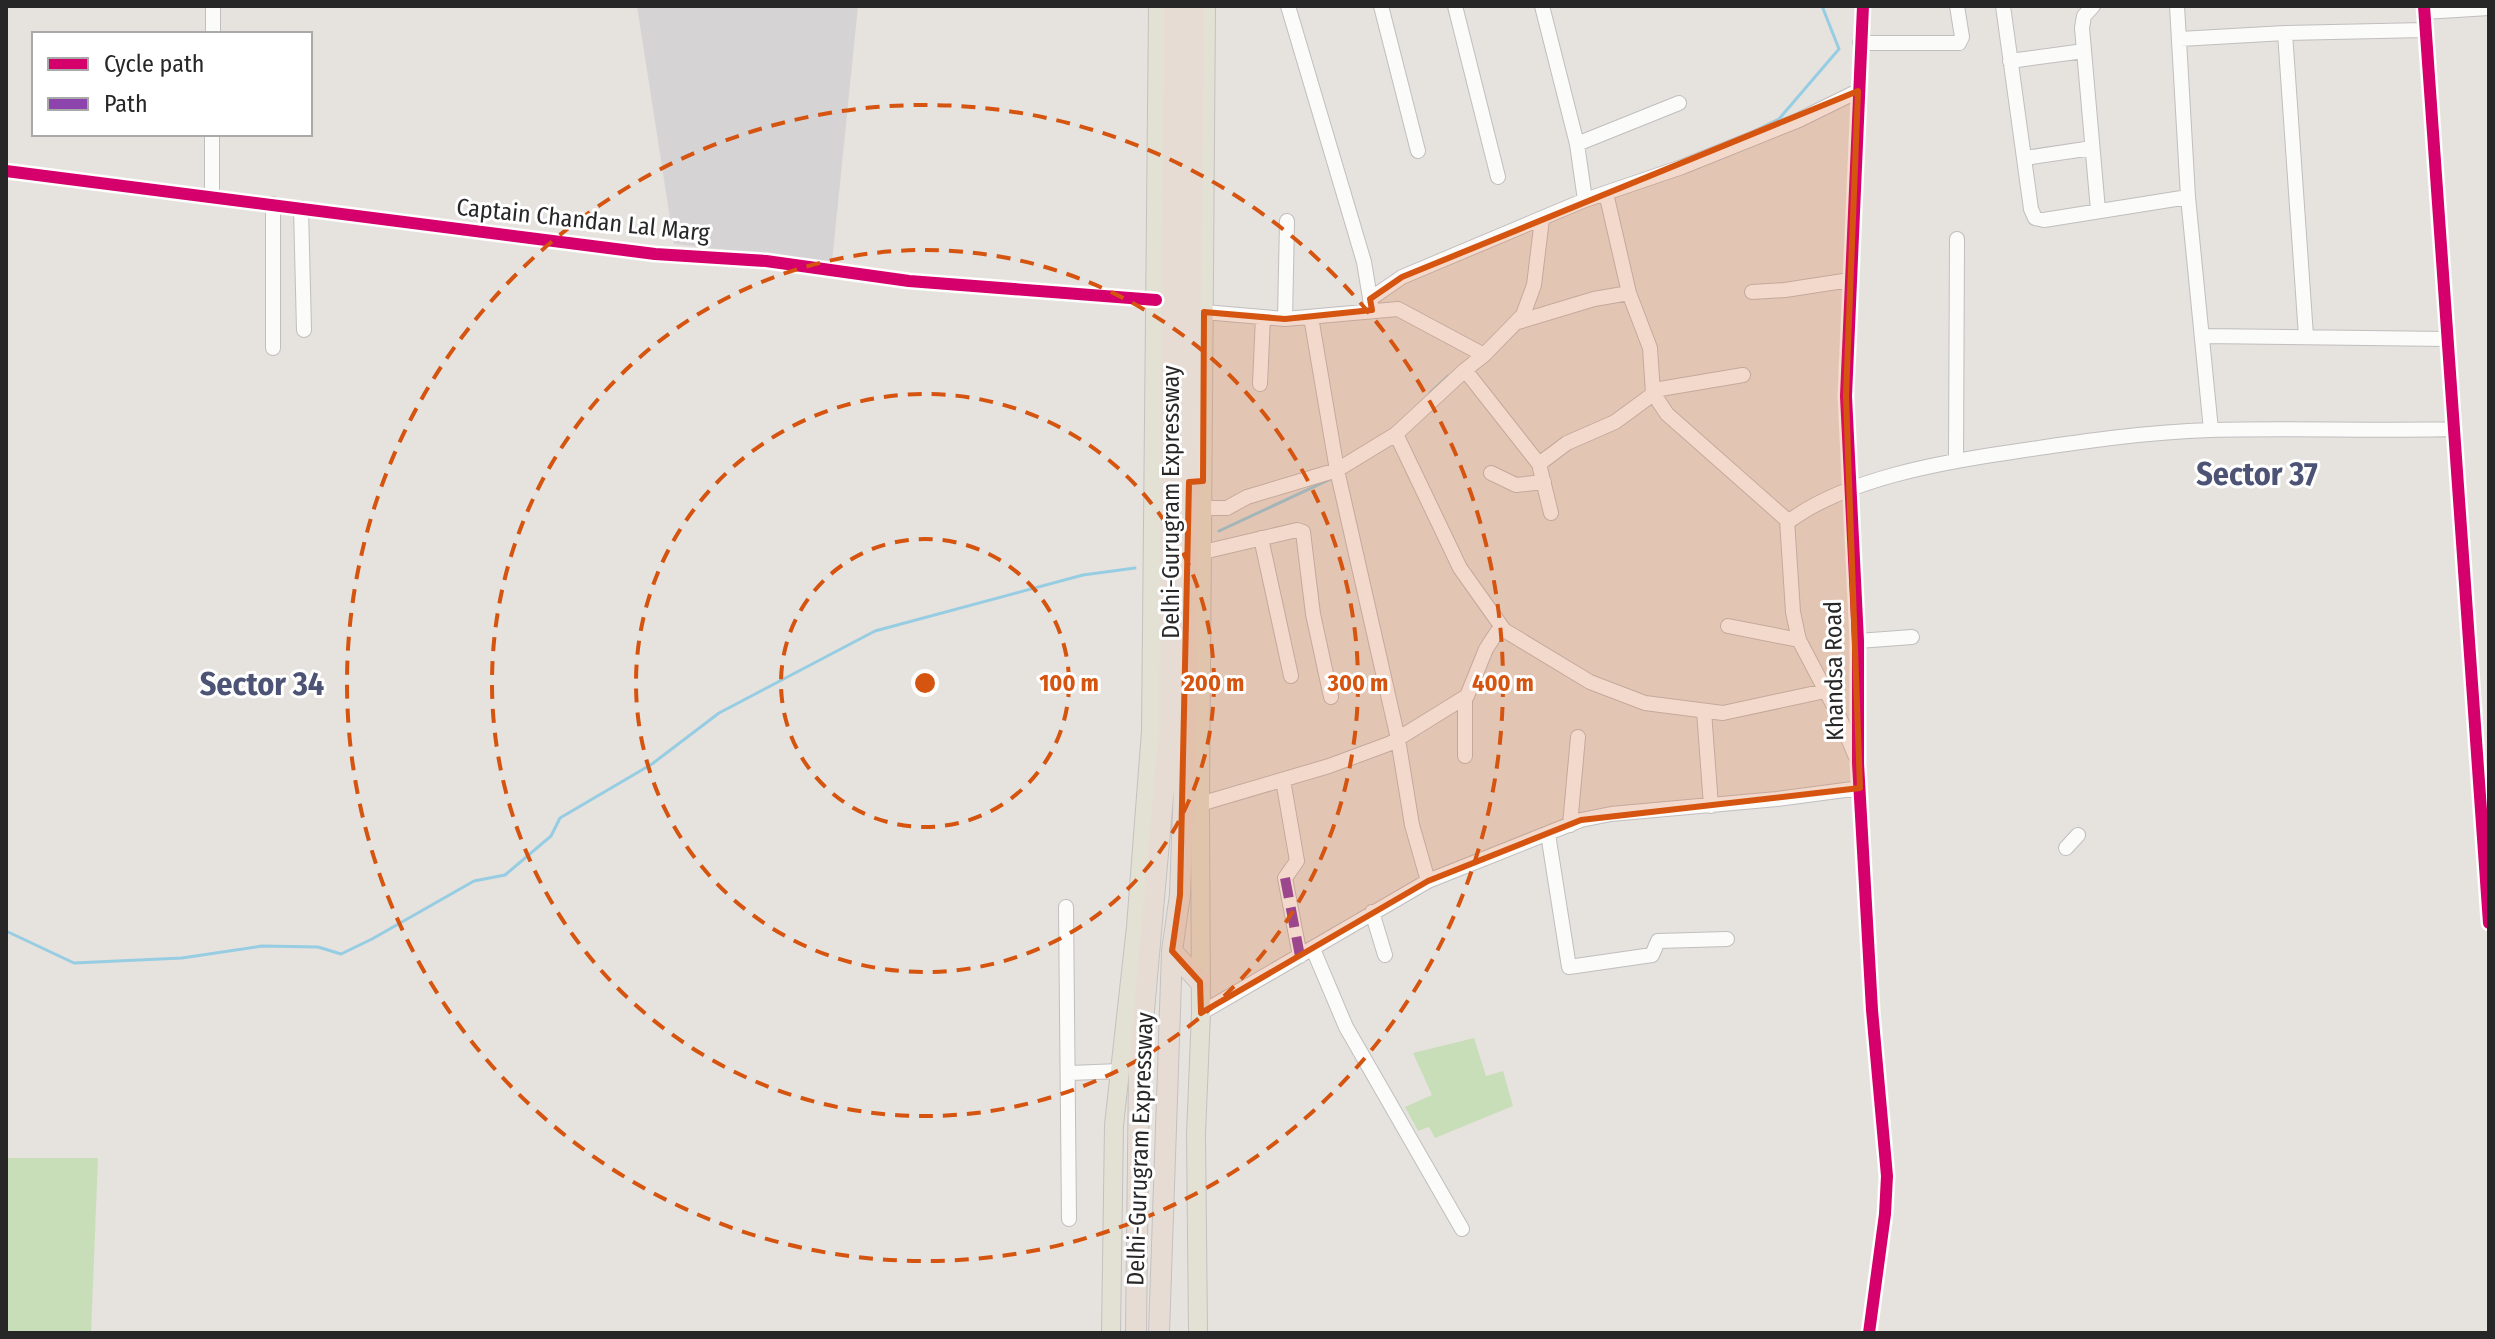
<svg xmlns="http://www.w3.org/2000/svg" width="2495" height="1339" font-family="'Fira Sans Condensed',sans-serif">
<rect width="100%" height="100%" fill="#e6e2de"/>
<!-- industrial -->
<path fill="#d6d3d5" d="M637,6H858L832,262L674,244Z"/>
<!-- green -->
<path fill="#c8deb9" d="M1474,1038L1486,1076L1503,1071L1513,1106L1435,1138L1429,1127L1418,1131L1405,1107L1432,1095L1413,1053Z
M6,1158H98L91,1333H6Z"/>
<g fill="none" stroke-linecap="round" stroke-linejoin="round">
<!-- stream -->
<path stroke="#97cde2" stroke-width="3" d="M1752,132L1779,119L1839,49L1822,6
M1430,393L1448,376
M1219,531L1335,477
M6,931L74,963L182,958L262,946L318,947L341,954L372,939L474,881L505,875L551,836L560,818L652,764L719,713L875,631L1083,575L1135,568"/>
<!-- minor casing -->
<g stroke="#c0bebf" stroke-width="16">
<path id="minor" d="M1288,6L1364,262L1372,310
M1381,6L1418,151
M1455,6L1498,177
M1542,6L1577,144L1585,200
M1863,6L1846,396L1858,641V763L1872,1010L1887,1176L1885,1214L1869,1333
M2003,6L2031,209L2035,218L2044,220L2188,197
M2093,6L2084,16L2082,28L2098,210
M2177,6L2188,197L2211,430
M2424,6L2489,923
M2424,12L2489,8
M2285,33L2306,336
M213,34V6
M2180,39L2285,33L2425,30
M1860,43H1959L1962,37L1957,6
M2010,61L2084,51
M1577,144L1679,103
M2025,158L2092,148
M6,171L655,254L766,261L909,281L1156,300
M1606,193L1629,293L1650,348L1653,393L1667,414L1787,520L1793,612L1799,640L1838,714L1855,755
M212,197V134
M273,204V348
M301,208L304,330
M1752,292L1785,290L1850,280
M1370,299L1402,277L1585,200L1682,167L1799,120L1858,91
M1204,312L1285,319L1398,309L1484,355
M1311,317L1337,470L1398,739L1412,825L1428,881
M1285,319L1287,221
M1518,322L1594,299L1629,293
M2202,336L2447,339
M1465,370L1539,464L1551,513
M1260,384L1263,317
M1396,434L1460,568L1504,630L1590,682L1645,703L1723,713L1825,691
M1956,460L1957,239
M1539,464L1567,443L1615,422L1660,389L1743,375
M1491,473L1516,485L1544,482
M1203,508H1227L1247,497L1337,470L1396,434L1465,370L1484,355L1523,315L1534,285L1542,219
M1788,522C1845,479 1942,462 2012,452C2078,442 2144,432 2211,430C2292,428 2373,431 2454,429
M1261,538L1291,676
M1203,552L1297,530L1303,532L1313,614L1331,697
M1728,626L1799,640
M1858,641L1912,637
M1704,711L1711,806
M1465,756V698
M1283,780L1297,861L1285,878L1300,956
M1200,804L1329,766L1391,743L1467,696L1486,649L1501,626
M1570,825L1578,737
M1548,834L1569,967L1652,955L1658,941L1727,939
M2066,848L2078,835
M1066,907L1069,1219
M1372,912L1385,955
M1313,949L1346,1027L1462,1229
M1201,1013L1428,881L1581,820L1611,814L1777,799L1860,788
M1070,1073L1120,1071"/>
</g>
<!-- major casing -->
<g stroke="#c3c1c0" stroke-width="20">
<path id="major" d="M1111,1333L1114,1125L1136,927L1151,731L1158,6
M1198,1333L1196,1134L1201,1013L1200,804L1206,6"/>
</g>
<!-- highway casing -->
<g stroke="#c3c1c0" stroke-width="22">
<path id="highway" d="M1172,951L1200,982
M1136,1333L1139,1067L1169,730L1174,6
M1159,1333L1172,951L1180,895L1186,728L1194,6"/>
</g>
<!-- minor -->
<use href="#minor" stroke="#fbfbfa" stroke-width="14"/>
<!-- major -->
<use href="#major" stroke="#e3e0d4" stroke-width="18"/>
<!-- highway -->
<use href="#highway" stroke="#e6dcd4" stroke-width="20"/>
<!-- quiet -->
<path stroke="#8e44ad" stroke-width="10" stroke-dasharray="20 10" stroke-linecap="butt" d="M1285,878L1300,956"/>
<!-- cycleway casing -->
<g stroke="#fff" stroke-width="17">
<path id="cycleway" d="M1863,6L1846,396L1858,641V763L1872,1010L1887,1176L1885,1214L1869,1333
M2424,6L2489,923
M6,171L655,254L766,261L909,281L1156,300"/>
</g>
<!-- cycleway -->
<use href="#cycleway" stroke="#d6006c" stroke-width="12"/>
</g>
<!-- marked area -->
<path fill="#d5540f" fill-opacity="0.2" stroke="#d5540f" stroke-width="6" stroke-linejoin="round" d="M1858,91L1846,396L1860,788L1581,820L1428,881L1201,1013L1200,982L1172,951L1180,895L1189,482L1203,481L1204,312L1285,319L1372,310L1370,299L1402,277Z"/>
<!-- distance rings -->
<g fill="none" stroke="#d5540f" stroke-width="4" stroke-dasharray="14 10">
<circle cx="925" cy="683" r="144"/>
<circle cx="925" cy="683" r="289"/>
<circle cx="925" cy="683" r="433"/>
<circle cx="925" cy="683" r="578"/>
</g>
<g text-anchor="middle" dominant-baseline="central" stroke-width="6" stroke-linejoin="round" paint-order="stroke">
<!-- street labels -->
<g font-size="24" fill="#272727" stroke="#fff">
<text transform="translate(583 220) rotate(6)">Captain Chandan Lal Marg</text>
<text transform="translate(1171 502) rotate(-90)">Delhi-Gurugram Expressway</text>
<text transform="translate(1834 671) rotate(-91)">Khandsa Road</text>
<text transform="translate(1140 1149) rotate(-88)">Delhi-Gurugram Expressway</text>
</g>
<!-- district labels -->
<g font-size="32" font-weight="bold" fill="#4c5374" stroke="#fff">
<text x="2257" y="474">Sector 37</text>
<text x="262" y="684">Sector 34</text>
</g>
</g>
<circle cx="925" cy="683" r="12" fill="#d5540f" stroke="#fff" stroke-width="4"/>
<g font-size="24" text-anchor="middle" font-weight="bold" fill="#d5540f" stroke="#fff" stroke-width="6" stroke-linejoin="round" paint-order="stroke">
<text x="1069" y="691">100 m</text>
<text x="1214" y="691">200 m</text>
<text x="1358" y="691">300 m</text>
<text x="1503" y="691">400 m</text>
</g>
<!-- border -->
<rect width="2495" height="1339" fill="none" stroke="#272727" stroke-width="16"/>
<!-- legend -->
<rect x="32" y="32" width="280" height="104" fill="#ffffff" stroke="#a9a9a9" stroke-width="2"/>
<rect x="48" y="58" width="40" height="12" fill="#d6006c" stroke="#a9a9a9" stroke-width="2"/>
<text x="104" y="72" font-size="24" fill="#272727">Cycle path</text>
<rect x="48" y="98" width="40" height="12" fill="#8e44ad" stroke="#a9a9a9" stroke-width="2"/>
<text x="104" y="112" font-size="24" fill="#272727">Path</text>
</svg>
